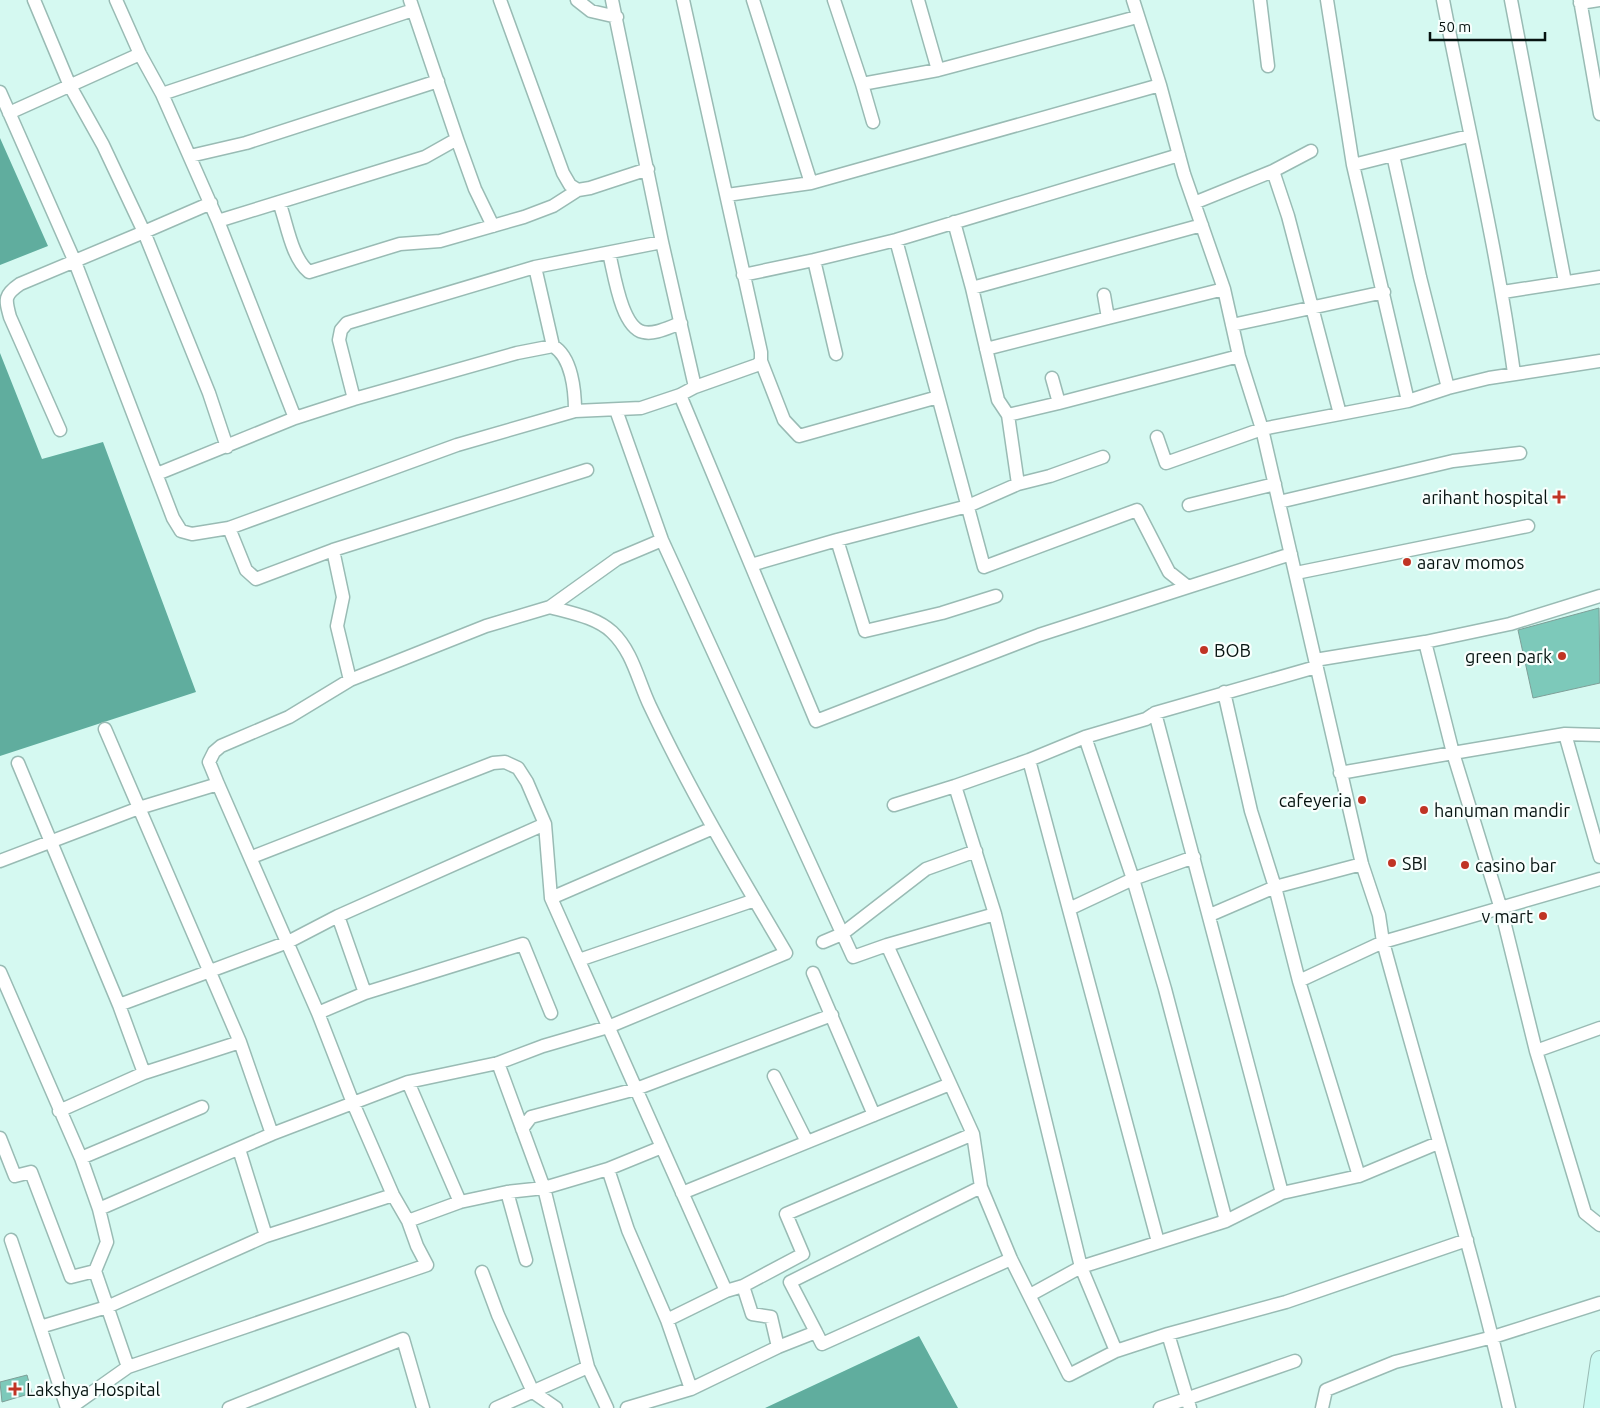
<svg xmlns="http://www.w3.org/2000/svg" width="1600" height="1408" font-family="Ubuntu,sans-serif">
<rect width="100%" height="100%" fill="#d5f9f1"/>
<!-- water -->
<path fill="#60ad9e" d="M0,138L48,246L0,265Z
M0,353L42,459L103,442L196,692L0,756Z
M919,1336L958,1408H765Z"/>
<!-- building -->
<path fill="#7dc9ba" stroke="#7e9f98" d="M1599,608L1600,683L1533,698L1518,630Z
M27,1375L32,1393L2,1402L0,1382Z"/>
<g fill="none" stroke-linecap="round" stroke-linejoin="round">
<!-- street casing -->
<g stroke="#99bbb4" stroke-width="15">
<path id="street" d="M34,0L70,86L103,145L144,232L20,284C4,295 5,299 10,317L60,430
M116,0L140,54L162,94L218,221L295,418L157,474
M500,0L563,173L570,185L578,190L590,188L648,169
M577,0L591,11L617,17
M612,0L662,242L695,387
M753,0L811,183L1160,85
M834,0L862,84L873,122
M918,0L938,70L1137,17
M1133,0L1160,85L1184,174L1224,289L1239,356L1262,429L1362,864L1379,915L1383,942C1425,1097 1473,1251 1509,1408
M1260,0L1268,66
M1327,0L1353,165L1469,136
M1443,0C1467,124 1497,248 1514,373
M1511,0L1565,282
M1580,0L1600,114
M1580,3L1599,0
M862,84L938,70
M0,92L75,262L173,518L181,531L192,534L229,528L457,445L575,411L641,408L680,395L695,387L757,365L761,361V352L683,0
M162,94L413,10
M9,113L140,54
M457,139L475,189L493,226
M1393,155L1420,277L1448,388
M190,156L246,143L438,81
M1353,165L1408,401
M1273,171L1288,216L1340,414
M727,195L811,183
M279,202C287,223 291,257 309,272L400,244L440,241L524,217L553,206L578,190
M211,203L144,232L209,393L227,447
M1194,203L1273,171L1311,151
M218,221L425,157L457,139L410,0
M954,222L972,288L1202,225
M896,240L984,567L1137,510L1169,572L1188,587L1291,554
M609,253C614,272 621,327 643,332C655,335 669,327 681,323
M535,267L553,346
M743,275L814,260
M972,288L998,400L1008,415L1018,484
M1503,292L1600,277
M1104,295L1108,318L1224,289
M1232,325L1384,292
M986,349L1108,318
M836,354L814,260L896,240L1179,155
M761,361L784,420L799,436L938,397
M1052,378L1059,403L1239,356
M680,395L816,721L1039,635L1188,587
M354,399L339,340L341,330L347,323L535,267L662,242
M616,410L662,540L853,957L887,945L973,1134L981,1187L1011,1259L1069,1375L1116,1351L1081,1267L995,914L955,786L1029,760L1085,737L1146,719L1155,713L1316,667
M1008,415L1059,403
M295,418L354,399L517,353L553,346C572,357 575,391 575,411
M1157,437L1166,463L1262,429L1408,401L1448,388L1489,378L1600,361
M1279,502L1453,461L1520,453
M1189,505L1275,484
M229,528L246,570L256,579L333,550
M837,540L865,631L942,613L996,596
M751,565L837,540L968,506L1018,484L1050,476L1103,457
M1296,573L1528,526
M550,607C571,613 596,617 612,632C633,652 638,681 650,706C690,791 738,872 786,953L608,1027L543,1046L498,1063L408,1082L353,1103L318,1013L218,784L209,762L214,752L221,746L289,717L350,680L486,626L550,607L617,559L662,540
M1425,642L1510,624L1600,596
M1315,660L1425,642L1453,753L1565,734L1600,735
M350,680L337,626L343,597L333,550L587,470
M1224,692L1251,811L1275,887L1299,981L1359,1176
M105,729L240,1042L272,1134
M1565,734L1600,857
M1085,737L1133,879L1194,857
M1029,760L1158,1242
M18,763L119,1005L144,1073
M1340,773L1453,753L1501,909L1536,1051L1585,1213L1600,1225
M894,805L955,786
M252,857L493,763L505,762L518,768L527,782L545,824L551,898L726,1291L667,1320L691,1389
M0,861L139,808L218,784
M551,898L713,828
M1069,909L1133,879L1165,989L1226,1221
M1210,915L1275,887L1362,864
M338,916L365,993
M823,942L842,934L926,869L976,851
M887,945L995,914
M579,960L755,900
M0,972L81,1158L99,1209L107,1242L95,1271L128,1367L427,1265L417,1246L408,1221
M813,973L874,1115
M1299,981L1383,942L1600,879
M119,1005L288,942L338,916L545,824
M318,1013L365,993L523,944L551,1013
M1536,1051L1600,1028
M498,1063L544,1188L588,1367L607,1408
M774,1076L807,1142
M408,1082L460,1202
M59,1111L144,1073L240,1042
M522,1129L531,1117L636,1089L832,1015
M0,1138L15,1176L31,1172L71,1277L95,1271
M239,1149L266,1236
M81,1158L202,1107
M608,1169L628,1230L667,1320
M507,1192L544,1188L608,1169L662,1147
M682,1193L950,1084
M1282,1193L1359,1176L1438,1143
M99,1209L272,1134L353,1103L393,1195L408,1221L460,1202L507,1192L526,1260
M11,1240L67,1408
M482,1272L498,1315L533,1392L556,1408
M743,1286L803,1254L786,1214L973,1134
M726,1291L743,1286L752,1314L771,1317L778,1347L816,1332L822,1344L1011,1259
M1030,1295L1081,1267L1226,1221L1282,1193L1155,713
M40,1327L107,1307L266,1236L393,1195
M816,1332L790,1282L981,1187
M1168,1334L1286,1302L1467,1240
M1116,1351L1168,1334L1190,1408
M70,1408L128,1367
M229,1408L403,1339L423,1408
M496,1408L588,1367
M627,1408L691,1389L778,1347
M1160,1408L1295,1361
M1322,1408L1326,1390L1395,1362L1493,1337L1600,1303"/>
</g>
<!-- secondary casing -->
<g stroke="#99bbb4" stroke-width="20">
<path id="secondary" d="M1593,1408L1600,1360"/>
</g>
<!-- street -->
<use href="#street" stroke="#fff" stroke-width="12"/>
<!-- secondary -->
<use href="#secondary" stroke="#cafaf2" stroke-width="18"/>
</g>
<!-- markers -->
<g fill="#c03424" stroke="#f8fffd" stroke-width="2">
<path d="M1556.5 489.5h5v5h5v5h-5v5h-5v-5h-5v-5h5z"/>
<circle cx="1407" cy="562" r="5"/>
<circle cx="1204" cy="650" r="5"/>
<circle cx="1562" cy="656" r="5"/>
<circle cx="1362" cy="800" r="5"/>
<circle cx="1424" cy="810" r="5"/>
<circle cx="1392" cy="863" r="5"/>
<circle cx="1465" cy="865" r="5"/>
<circle cx="1543" cy="916" r="5"/>
<path d="M12.5 1381.5h5v5h5v5h-5v5h-5v-5h-5v-5h5z"/>
</g>
<g text-anchor="middle" dominant-baseline="central" stroke-width="4.5" stroke-linejoin="round" paint-order="stroke">
<!-- poi labels -->
<g font-size="18" fill="#061310" stroke="#f8fffd" text-anchor="start">
<text x="1548" y="497" text-anchor="end">arihant hospital</text>
<text x="1417" y="562">aarav momos</text>
<text x="1214" y="650">BOB</text>
<text x="1552" y="656" text-anchor="end">green park</text>
<text x="1352" y="800" text-anchor="end">cafeyeria</text>
<text x="1434" y="810">hanuman mandir</text>
<text x="1402" y="863">SBI</text>
<text x="1475" y="865">casino bar</text>
<text x="1533" y="916" text-anchor="end">v mart</text>
<text x="26" y="1389">Lakshya Hospital</text>
</g>
</g>
<!-- scale -->
<path d="M1430 32v8h115v-8" fill="none" stroke="#061310" stroke-width="2.5"/>
<text x="1438" y="32" font-size="15" fill="#061310" stroke="#f8fffd" stroke-width="4" paint-order="stroke">50 m</text>
</svg>
